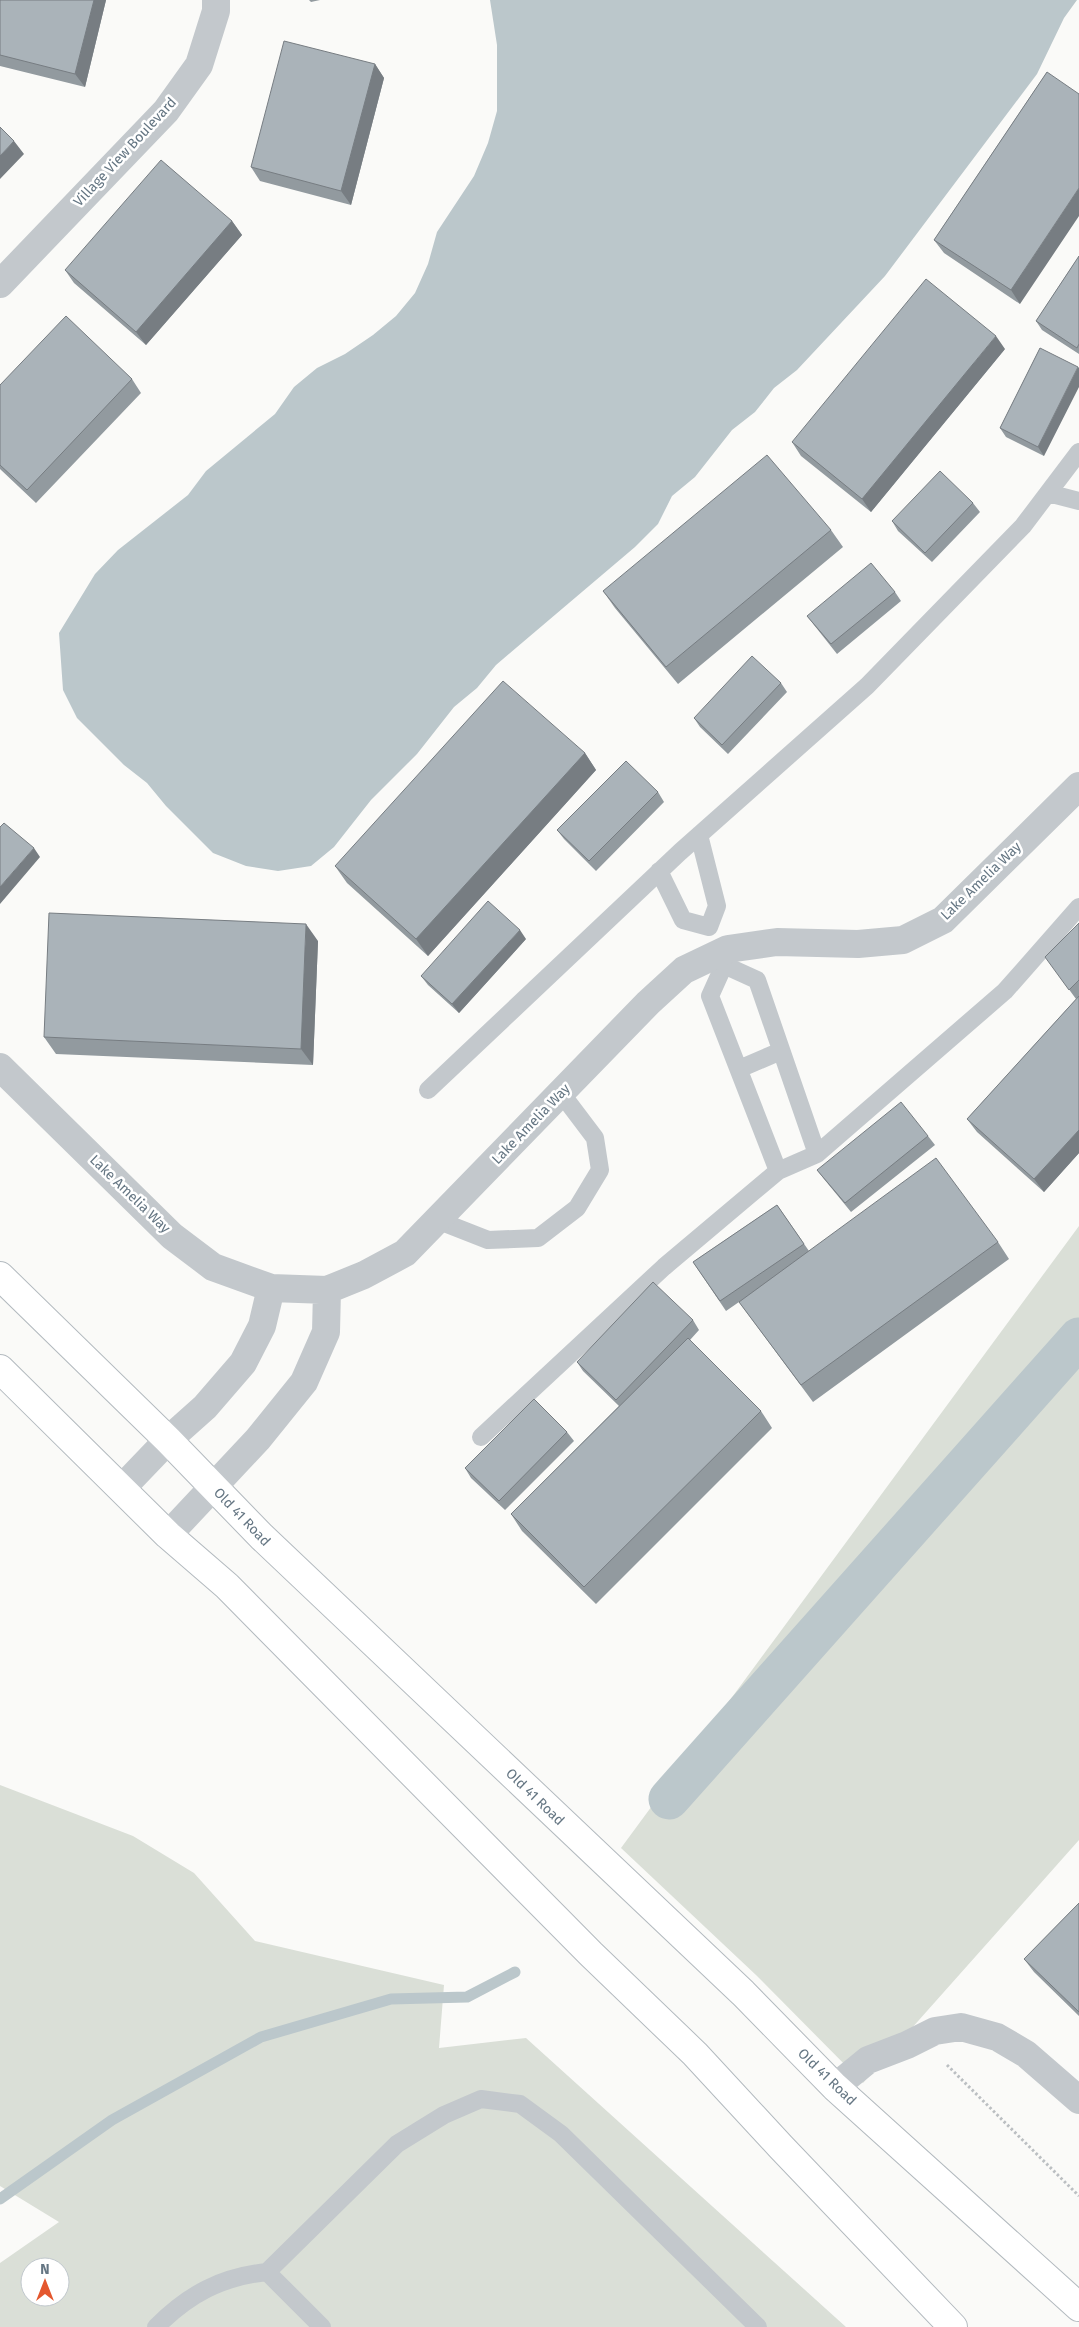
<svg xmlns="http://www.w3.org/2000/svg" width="1079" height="2327" font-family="'Fira Sans',sans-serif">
<rect width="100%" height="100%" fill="#fafaf8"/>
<!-- green -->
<path fill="#dadfd7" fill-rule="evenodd" d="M1079,1226V1840L863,2083L756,1975L621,1848Z
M0,1785L133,1836L194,1873L255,1941L444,1985L439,2048L526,2038L846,2327H0V2263L59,2222L0,2186ZM30,2267H60V2297H30Z"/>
<!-- water -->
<path fill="#bbc7cb" d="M490,0H1077L1064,18L1037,74L885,276L797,370L774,388L755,412L732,430L695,477L672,496L658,524L635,547L496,665L477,688L454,707L417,754L371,800L334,847L311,866L278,871L246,866L213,853L166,806L147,783L124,765L77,718L63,690L59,633L95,574L118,550L188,495L206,471L275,414L294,387L317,368L345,354L373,335L396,316L415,293L428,264L437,232L474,176L488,143L497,111V45Z"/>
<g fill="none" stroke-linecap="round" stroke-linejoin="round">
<!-- stream -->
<path stroke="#bbc7cb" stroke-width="11" d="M0,2199L112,2120L261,2037L391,1999L467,1997L515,1972"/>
<!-- canal -->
<path stroke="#bbc7cb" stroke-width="41" d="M669,1799L1079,1338"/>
<!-- secondary casing -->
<g stroke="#b3babf" stroke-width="30">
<path id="secondary" d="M0,1276L168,1440L262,1537L743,1993L835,2087L1079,2307
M0,1369L168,1535L227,1586L591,1954L695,2054L781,2147L953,2327"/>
</g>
<!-- path -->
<path stroke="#bbbfc2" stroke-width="3" stroke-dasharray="2.5 2.5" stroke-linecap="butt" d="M947,2065L1079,2196"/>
<!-- lane -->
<path stroke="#c3c8cc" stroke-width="18" d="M1048,493L1079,501
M659,871L683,920L709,927L717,906L699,835
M739,1069L781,1051
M428,1090L680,852L867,686L1023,526L1079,452
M778,1171L710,996L724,965L757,980L817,1154
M437,1220L488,1240L538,1238L577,1208L600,1170L595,1138L561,1093
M481,1437L664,1267L778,1171L817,1154L1005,991L1079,907
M267,2272L322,2327
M156,2327C189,2294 221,2277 267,2272L397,2144L444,2115L481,2099L520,2104L561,2134L758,2327"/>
<!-- street -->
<path stroke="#c3c8cc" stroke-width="28" d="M0,284L166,111L199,65L216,11V0
M0,1067L172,1236L213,1267L271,1288L327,1290L364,1275L405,1253L648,1003L684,970L728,949L777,942L858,944L903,940L943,920L1079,786
M122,1488L168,1440L205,1407L243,1363L262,1326L271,1288
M168,1535L258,1439L304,1382L326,1332L327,1290
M835,2087L868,2060L907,2045L935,2031L961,2027L997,2037L1026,2054L1079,2100"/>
<!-- secondary -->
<use href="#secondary" stroke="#fff" stroke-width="28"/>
</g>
<!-- wall -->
<path fill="#929a9f" d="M0,0H106L85,87L0,66Z
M309,0H320L311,2Z
M375,64L384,78L351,205L260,181L251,167Z
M1047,72L1020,304L944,253L934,240Z
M232,221L242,235L146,345L74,283L65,270Z
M1079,256V354L1042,330L1036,321Z
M1040,348L1044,456L1006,437L1000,428Z
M1005,349L871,512L801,456L792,442Z
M132,379L141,393L36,503L0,469V385Z
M973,503L980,512L932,562L898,531L892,521Z
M831,530L843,547L678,684L615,608L603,591Z
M895,592L901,601L837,654L814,625L807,616Z
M781,683L787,692L728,754L700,727L694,718Z
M585,753L596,770L428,956L347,883L335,866Z
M658,792L664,802L596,871L564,839L557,830Z
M1079,923V996L1076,999L1052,966Z
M526,939L459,1013L428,985L421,976Z
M318,941L313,1065L56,1054L44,1037Z
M1079,996V1153L1044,1192L977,1132L967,1119Z
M928,1136L935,1145L851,1212L824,1179L817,1170Z
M777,1205L809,1251L998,1242L1009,1259L813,1402L739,1302L726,1311L693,1262Z
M693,1320L699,1330L690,1340L761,1411L772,1428L596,1604L522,1531L511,1514L619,1406L583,1371L577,1362Z
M567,1432L574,1441L505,1510L471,1478L465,1468Z
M1079,1903V2016L1034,1972L1024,1959Z"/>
<!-- shaded-wall -->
<path fill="#777d82" d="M94,0H106L85,87L75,74Z
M375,64L384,78L351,205L341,191Z
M14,141L24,154L0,179V156Z
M1079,188V216L1020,304L1011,290Z
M232,221L242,235L146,345L136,332Z
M996,336L1005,349L871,512L862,499Z
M1078,367L1079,368V387L1044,456L1038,447Z
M585,753L596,770L428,956L416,939Z
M34,848L40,857L0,904V887Z
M306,924L318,941L313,1065L301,1049Z
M520,930L526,939L459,1013L452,1004Z
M1079,1130V1153L1044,1192L1034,1179Z"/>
<!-- building -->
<path fill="#aab3b9" stroke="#777d82" d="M0,0H94L75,74L0,55Z
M284,41L375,64L341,191L251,167Z
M1047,72L1079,94V188L1011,290L934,240Z
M0,127L14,141L0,156Z
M161,160L232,221L136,332L65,270Z
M1079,256V344L1077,348L1036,321Z
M926,279L996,336L862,499L792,442Z
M66,316L132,379L27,490L0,465V385Z
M1040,348L1078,367L1038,447L1000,428Z
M767,455L831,530L666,667L603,591Z
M940,471L973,503L925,553L892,521Z
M871,563L895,592L831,644L807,616Z
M752,656L781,683L722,745L694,718Z
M503,681L585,753L416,939L335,866Z
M626,761L658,792L589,861L557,830Z
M4,823L34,848L0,887V827Z
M488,901L520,930L452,1004L421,976Z
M49,913L306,924L301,1049L44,1037Z
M1079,923V980L1069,990L1045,957Z
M1079,996V1130L1034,1179L967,1119Z
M901,1102L928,1136L845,1203L817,1170Z
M936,1158L998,1242L801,1385L739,1302Z
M777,1205L804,1244L720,1301L693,1262Z
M653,1282L693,1320L616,1400L577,1362Z
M688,1338L761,1411L584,1587L511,1514Z
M534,1399L567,1432L499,1501L465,1468Z
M1079,1903V2012L1024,1959Z"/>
<g text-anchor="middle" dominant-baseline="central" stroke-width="5" stroke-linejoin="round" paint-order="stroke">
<!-- street labels -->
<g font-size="14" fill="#657683" stroke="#fff">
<text transform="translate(125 152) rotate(-47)">Village View Boulevard</text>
<text transform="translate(981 881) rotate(-44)">Lake Amelia Way</text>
<text transform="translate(531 1124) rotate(-46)">Lake Amelia Way</text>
<text transform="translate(130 1194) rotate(44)">Lake Amelia Way</text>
<text transform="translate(242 1517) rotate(46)">Old 41 Road</text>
<text transform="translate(535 1797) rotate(44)">Old 41 Road</text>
<text transform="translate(827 2077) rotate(44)">Old 41 Road</text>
</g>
</g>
<!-- north arrow -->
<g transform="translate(45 2282)"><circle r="24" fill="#ffffff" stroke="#c1c8cd"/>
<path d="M0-4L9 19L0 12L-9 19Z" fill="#e4572e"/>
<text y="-8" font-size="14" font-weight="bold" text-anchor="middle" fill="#657683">N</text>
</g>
</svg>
